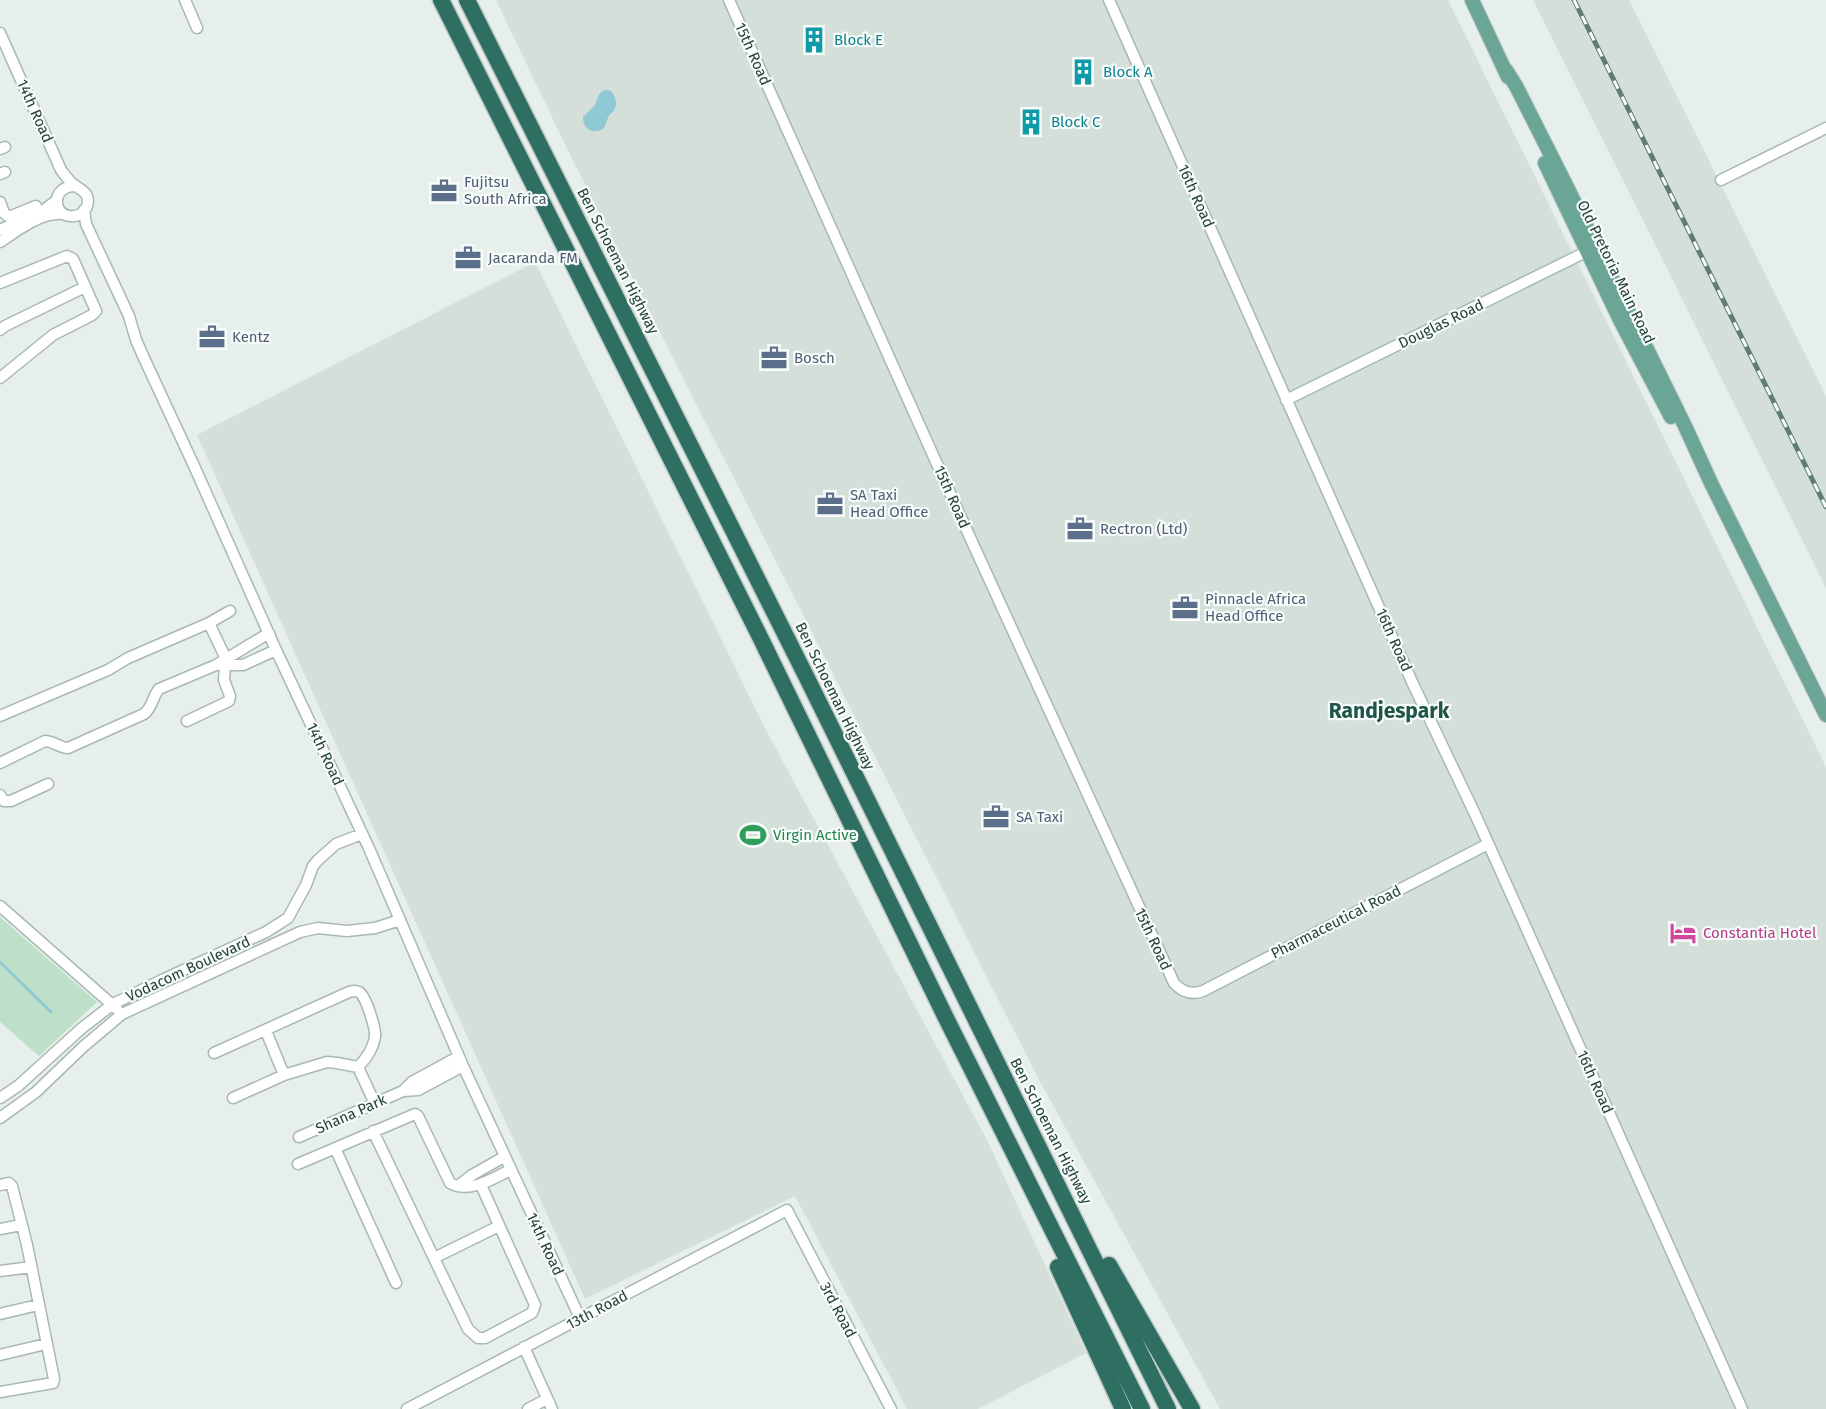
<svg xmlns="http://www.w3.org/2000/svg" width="1826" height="1409" font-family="'Fira Sans',sans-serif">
<rect width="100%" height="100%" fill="#e6efeb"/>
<!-- built -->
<path fill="#d4dfda" d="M496,0H1448L1826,767V1409H1220L1038,1078L571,157Z
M1533,0H1629L1826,396V588Z
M535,262L766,730L987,1140L1086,1353L978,1409H907L795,1196L585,1299L197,435Z"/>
<!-- green -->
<path fill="#bfe0c8" d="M0,917L97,1002L39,1056L0,1022Z"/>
<!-- water -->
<path fill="#8ec9d4" d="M606,90L611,91C618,99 618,110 609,115L604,128C594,135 583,130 583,117C586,113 591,110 594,106C599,99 596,93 606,90Z"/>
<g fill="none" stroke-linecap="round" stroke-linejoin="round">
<!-- stream -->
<path stroke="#8ec9d4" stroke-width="3" d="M0,962L51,1012"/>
<!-- minor casing -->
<g stroke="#a8b8b2" stroke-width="13">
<path id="minor" d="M185,0L197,28
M729,0L963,522L1174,983C1182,992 1192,995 1203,991L1488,844
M1109,0L1413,684L1475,814L1742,1409
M0,33L61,170C65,175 69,181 73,184C81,190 91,193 87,206C82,221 58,219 57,203C56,192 65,186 75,186
M0,149L5,147
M0,174L5,172
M1721,180L1826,128
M0,202L4,213L9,217L36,206
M84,210L86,224L129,316L136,340L144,358L195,468L276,650L368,846L463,1066L580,1318
M0,230L44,210L57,200
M0,242C18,230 41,212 63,214
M0,283L67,256L73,259L96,311L92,315L53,335L0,378
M0,330L5,326L85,287
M1286,400L1594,248
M209,623L226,659
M219,665H243L276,650
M0,716L108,670L128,658L209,623L230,611
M187,721L229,701L230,696L224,680L225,666
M0,763L45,741C53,741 60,748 68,748L144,714C153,707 152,697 159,689L216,665L269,633
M0,795L4,801H11L48,784
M0,906L117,1009
M266,1031L284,1075
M214,1053L349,992C353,991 355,990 359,992C366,996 376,1029 375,1037C373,1049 366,1059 358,1067L375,1104
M403,1091L412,1082L458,1057
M0,1098L18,1086L82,1028L113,1004L162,980L266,932L288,918L306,885L313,866L318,860L336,844L362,834
M233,1098L284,1075L327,1062L337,1063L358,1067
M0,1118L36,1092L83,1047L122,1014L300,932L318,928L347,931L375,928L400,920
M373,1131L468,1329L478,1338H485L532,1313L535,1305L481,1185
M299,1137L403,1091L418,1090L463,1066
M335,1148L396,1283
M298,1164L415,1114L418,1116L450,1183C468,1194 493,1179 510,1170
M0,1185L9,1183L12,1186L27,1245L54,1379L53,1383L47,1384L0,1392
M458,1186L472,1175L504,1157
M0,1229L21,1225
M434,1258L499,1226
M0,1271L31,1267
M0,1314L38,1305
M524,1347L552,1409
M0,1355L46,1344
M407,1409L787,1210L891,1409
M528,1409L547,1399"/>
</g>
<!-- major casing -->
<g stroke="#c2cac8" stroke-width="16">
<path id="major" d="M1472,0L1508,77
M1506,70L1516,86L1565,183L1685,426L1711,483L1826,715
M1545,163L1621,322L1671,417"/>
</g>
<!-- highway casing -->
<g stroke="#c2cac8" stroke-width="19">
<path id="highway" d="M441,0L761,639L946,1018L1142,1409
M467,0L808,680L1168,1409
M1109,1265L1192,1409
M1058,1267L1123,1409"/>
</g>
<!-- minor -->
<use href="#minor" stroke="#fff" stroke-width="10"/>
<!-- major -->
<use href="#major" stroke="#6aa596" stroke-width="14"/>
<!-- highway -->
<use href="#highway" stroke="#2f6f62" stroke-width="16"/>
<!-- rail casing -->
<g stroke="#5f7d75" stroke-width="5">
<path id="rail" d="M1574,0L1826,507"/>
</g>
<!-- rail -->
<use href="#rail" stroke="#f7fbf9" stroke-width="3" stroke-dasharray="9" stroke-linecap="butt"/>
</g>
<!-- icons -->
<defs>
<g id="building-bare" transform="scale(2.07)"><path d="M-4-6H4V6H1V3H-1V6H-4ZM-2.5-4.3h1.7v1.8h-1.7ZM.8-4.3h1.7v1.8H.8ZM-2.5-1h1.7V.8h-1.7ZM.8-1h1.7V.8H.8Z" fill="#0f9aa8" stroke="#f7fbf9" stroke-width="2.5" paint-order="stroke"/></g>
<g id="office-bare" transform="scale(2.07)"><path d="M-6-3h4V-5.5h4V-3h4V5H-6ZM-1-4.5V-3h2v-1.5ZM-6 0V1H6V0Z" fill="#5c6f8a" stroke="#f7fbf9" stroke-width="2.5" paint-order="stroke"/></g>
<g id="stadium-bare" transform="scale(2.07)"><path d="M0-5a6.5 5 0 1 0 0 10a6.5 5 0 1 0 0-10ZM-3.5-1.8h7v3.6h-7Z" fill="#2e9e5b" stroke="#f7fbf9" stroke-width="2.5" paint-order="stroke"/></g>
<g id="hotel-bare" transform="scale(2.07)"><path d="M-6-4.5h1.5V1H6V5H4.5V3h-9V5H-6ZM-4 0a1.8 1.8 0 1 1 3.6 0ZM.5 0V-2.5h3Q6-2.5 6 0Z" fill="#d1479c" stroke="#f7fbf9" stroke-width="2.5" paint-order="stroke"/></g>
</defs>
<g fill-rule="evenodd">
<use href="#building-bare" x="814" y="40"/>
<use href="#building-bare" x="1083" y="72"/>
<use href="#building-bare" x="1031" y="122"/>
<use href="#office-bare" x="444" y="191"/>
<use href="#office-bare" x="468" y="258"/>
<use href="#office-bare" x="212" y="337"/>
<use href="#office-bare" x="774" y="358"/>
<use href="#office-bare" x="830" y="504"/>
<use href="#office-bare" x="1080" y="529"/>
<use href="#office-bare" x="1185" y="608"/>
<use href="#office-bare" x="996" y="817"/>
<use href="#stadium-bare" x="753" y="835"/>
<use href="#hotel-bare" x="1683" y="933"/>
</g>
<g text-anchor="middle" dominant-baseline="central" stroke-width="4.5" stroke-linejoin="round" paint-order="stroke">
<!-- culture labels -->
<g font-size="15" fill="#0d838f" stroke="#f7fbf9" text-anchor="start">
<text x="834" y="40">Block E</text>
<text x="1103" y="72">Block A</text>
<text x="1051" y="122">Block C</text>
</g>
<!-- street labels -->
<g font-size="15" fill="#24423a" stroke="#f7fbf9">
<text transform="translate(753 54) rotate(66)">15th Road</text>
<text transform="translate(35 111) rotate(66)">14th Road</text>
<text transform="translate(1196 196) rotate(66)">16th Road</text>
<text transform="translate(618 261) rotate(63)">Ben Schoeman Highway</text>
<text transform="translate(1616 272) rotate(64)">Old Pretoria Main Road</text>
<text transform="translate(1441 324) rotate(-26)">Douglas Road</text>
<text transform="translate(952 497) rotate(66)">15th Road</text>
<text transform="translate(1394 640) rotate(66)">16th Road</text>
<text transform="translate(835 696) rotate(64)">Ben Schoeman Highway</text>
<text transform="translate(325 754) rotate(65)">14th Road</text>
<text transform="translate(1336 922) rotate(-27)">Pharmaceutical Road</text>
<text transform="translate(1153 939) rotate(65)">15th Road</text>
<text transform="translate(188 969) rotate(-25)">Vodacom Boulevard</text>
<text transform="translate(1595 1082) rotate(66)">16th Road</text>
<text transform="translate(351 1114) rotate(-24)">Shana Park</text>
<text transform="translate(1051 1131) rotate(63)">Ben Schoeman Highway</text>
<text transform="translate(545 1244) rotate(65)">14th Road</text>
<text transform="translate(597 1310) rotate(-28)">13th Road</text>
<text transform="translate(838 1310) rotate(62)">3rd Road</text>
</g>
<!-- service labels -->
<g font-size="15" fill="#4e5e75" stroke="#f7fbf9" text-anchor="start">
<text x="464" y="182">Fujitsu<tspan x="464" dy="17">South Africa</tspan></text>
<text x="488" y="258">Jacaranda FM</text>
<text x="232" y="337">Kentz</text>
<text x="794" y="358">Bosch</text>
<text x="850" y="495">SA Taxi<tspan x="850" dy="17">Head Office</tspan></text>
<text x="1100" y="529">Rectron (Ltd)</text>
<text x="1205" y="599">Pinnacle Africa<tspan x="1205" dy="17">Head Office</tspan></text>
<text x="1016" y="817">SA Taxi</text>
</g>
<!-- leisure labels -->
<g font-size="15" fill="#27864d" stroke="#f7fbf9" text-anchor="start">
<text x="773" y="835">Virgin Active</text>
</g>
<!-- hotel labels -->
<g font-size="15" fill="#b23c85" stroke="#f7fbf9" text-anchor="start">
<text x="1703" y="933">Constantia Hotel</text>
</g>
<!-- district labels -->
<g font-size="21" font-weight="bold" fill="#1f5548" stroke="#f7fbf9">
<text x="1389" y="711">Randjespark</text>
</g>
</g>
</svg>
